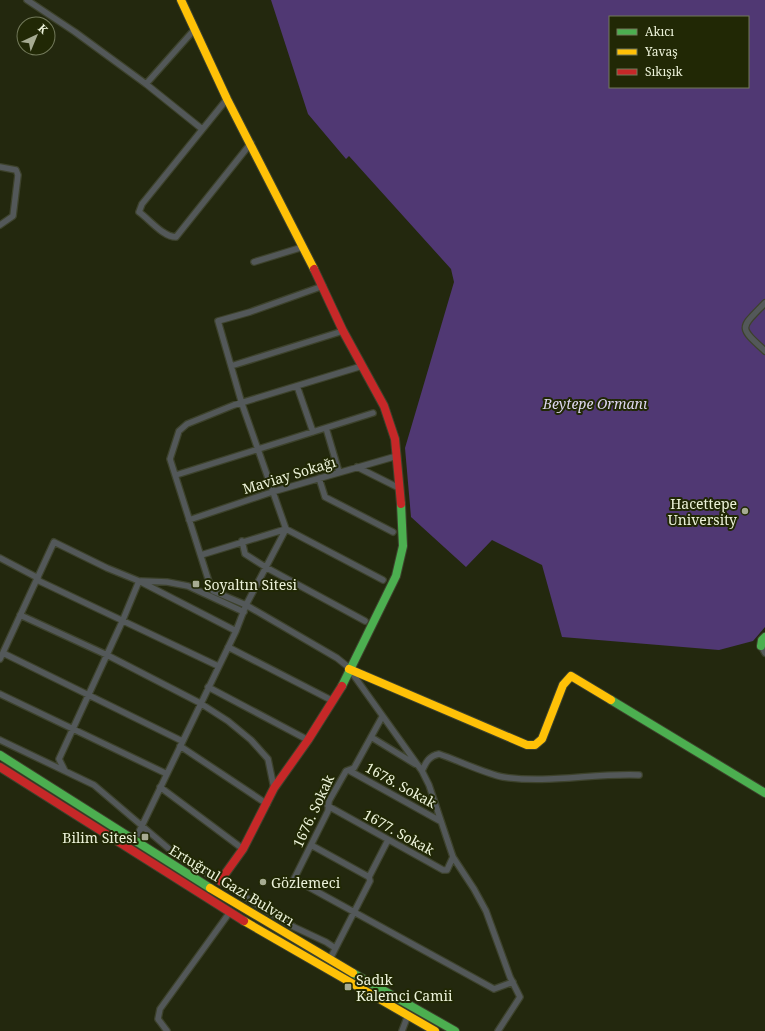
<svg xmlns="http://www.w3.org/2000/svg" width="765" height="1031" font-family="'Noto Serif',serif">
<rect width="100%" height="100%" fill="#23280e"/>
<!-- green -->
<path fill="#503873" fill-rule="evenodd" d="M271,0H765V627L753,641L719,650L562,637L542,565L492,540L466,567L411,517L405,448L454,282L451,269L349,156L346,159L308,114ZM610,17H748V87H610Z"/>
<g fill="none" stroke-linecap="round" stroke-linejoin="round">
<!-- street casing -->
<g stroke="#3d422c" stroke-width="8">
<path id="street" d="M27,0L75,32L146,84L202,129
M146,84L194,30
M227,99L142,204L139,212C149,219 163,237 176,237L251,143
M0,167L16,170L18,175L13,216L0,225
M254,262L303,247
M765,303C740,329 738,326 765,351
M231,366L343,331
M362,366L234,405L187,424L179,431L170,459L210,585L213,591L246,605L337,658L347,666L422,771L429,785L453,857L474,889L486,911L510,977L520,997L498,1031
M297,386L313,432
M326,428L339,472
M357,467L399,488
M176,475L373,413
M319,478L325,497L393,532
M189,520L272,492L397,456
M242,541L245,554L267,568L365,621
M201,555L286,529L383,580
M0,558L38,578
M37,580L218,666
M141,581L167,582L188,586L244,612
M20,615L107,655L200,703L228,721L251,740L268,759L274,788
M761,646L765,653
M228,647L333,701
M3,653L182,741
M0,659L54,542L107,568L139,581L236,631
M208,687L308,740
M0,694L167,774
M382,717L354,768L346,771L329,801L328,811L294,879L494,989L513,982
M371,737L415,764
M0,740L94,785L175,854L294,927L326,942L335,948
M180,746L267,804
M65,771L59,759L122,622L139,581
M350,771L440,821
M422,771C426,762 429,756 439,754C457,760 486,774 503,777C548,784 593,773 639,775
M160,787L243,849
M328,806L443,870H447L453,857
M138,834L236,631L246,605L286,529L242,404L218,321L250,312L323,286
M311,845L369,877
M330,959L370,881L369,877L388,840
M167,1031L158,1019L160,1009L230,912
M402,1031L408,1015"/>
</g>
<!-- fast casing -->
<g stroke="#3d422c" stroke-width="10">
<path id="fast" d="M761,646L762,640L765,637
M342,686L396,576L403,546L401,504
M611,700L765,793
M0,755L210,888
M353,973L455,1031"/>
</g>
<!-- slow casing -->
<g stroke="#3d422c" stroke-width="10">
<path id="slow" d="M181,0L227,99L314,269
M349,669L527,745H535L542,739L563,685L571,676L611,700
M210,888L353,973
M244,921L435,1031"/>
</g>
<!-- jam casing -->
<g stroke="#3d422c" stroke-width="10">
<path id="jam" d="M314,269L343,331L384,406L395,439L401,504
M0,767L244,921
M220,881L243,849L274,788L308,740L342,686"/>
</g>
<!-- street -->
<use href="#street" stroke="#535859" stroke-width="5.5"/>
<!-- fast -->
<use href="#fast" stroke="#4caf50" stroke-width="8"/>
<!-- slow -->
<use href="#slow" stroke="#ffc107" stroke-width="8"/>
<!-- jam -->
<use href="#jam" stroke="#c62828" stroke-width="8"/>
</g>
<!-- markers -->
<g fill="#a6ab92" stroke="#212805" stroke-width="1.5">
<circle cx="745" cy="511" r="4"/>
<rect x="192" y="580" width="8" height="8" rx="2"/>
<rect x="141" y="833" width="8" height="8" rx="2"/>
<circle cx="263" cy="882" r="4"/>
<rect x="344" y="983" width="8" height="8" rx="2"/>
</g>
<g text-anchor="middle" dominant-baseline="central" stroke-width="4" stroke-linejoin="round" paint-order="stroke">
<!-- park labels -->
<g font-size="14" font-style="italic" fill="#ddd6ef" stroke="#212805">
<text x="595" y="403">Beytepe Ormanı</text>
</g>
<!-- street labels -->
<g font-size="14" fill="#ecf2d9" stroke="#212805">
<text transform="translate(289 475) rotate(-17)">Maviay Sokağı</text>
<text transform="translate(401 785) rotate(29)">1678. Sokak</text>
<text transform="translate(313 811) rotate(-65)">1676. Sokak</text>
<text transform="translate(399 832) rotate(29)">1677. Sokak</text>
<text transform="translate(232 885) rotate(31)">Ertuğrul Gazi Bulvarı</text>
</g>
<!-- poi labels -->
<g font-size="14" fill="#ecf2d9" stroke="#212805" text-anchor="start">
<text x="737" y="503" text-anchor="end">Hacettepe<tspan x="737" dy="16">University</tspan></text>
<text x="204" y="584">Soyaltın Sitesi</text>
<text x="137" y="837" text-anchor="end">Bilim Sitesi</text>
<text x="271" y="882">Gözlemeci</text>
<text x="356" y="979">Sadık<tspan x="356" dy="16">Kalemci Camii</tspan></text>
</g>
</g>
<!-- legend -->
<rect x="609" y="16" width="140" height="72" fill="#212805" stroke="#72795a"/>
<rect x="617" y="29" width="20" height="6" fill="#4caf50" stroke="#72795a"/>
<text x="645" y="36" font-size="12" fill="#ecf2d9">Akıcı</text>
<rect x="617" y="49" width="20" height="6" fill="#ffc107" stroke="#72795a"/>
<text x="645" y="56" font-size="12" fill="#ecf2d9">Yavaş</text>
<rect x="617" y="69" width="20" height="6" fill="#c62828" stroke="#72795a"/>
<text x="645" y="76" font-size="12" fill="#ecf2d9">Sıkışık</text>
<!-- north arrow -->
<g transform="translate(36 36) rotate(44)"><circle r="19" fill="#212805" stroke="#72795a"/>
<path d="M0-3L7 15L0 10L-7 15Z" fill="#a6ab92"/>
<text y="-6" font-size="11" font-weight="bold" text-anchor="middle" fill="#ecf2d9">K</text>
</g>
</svg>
